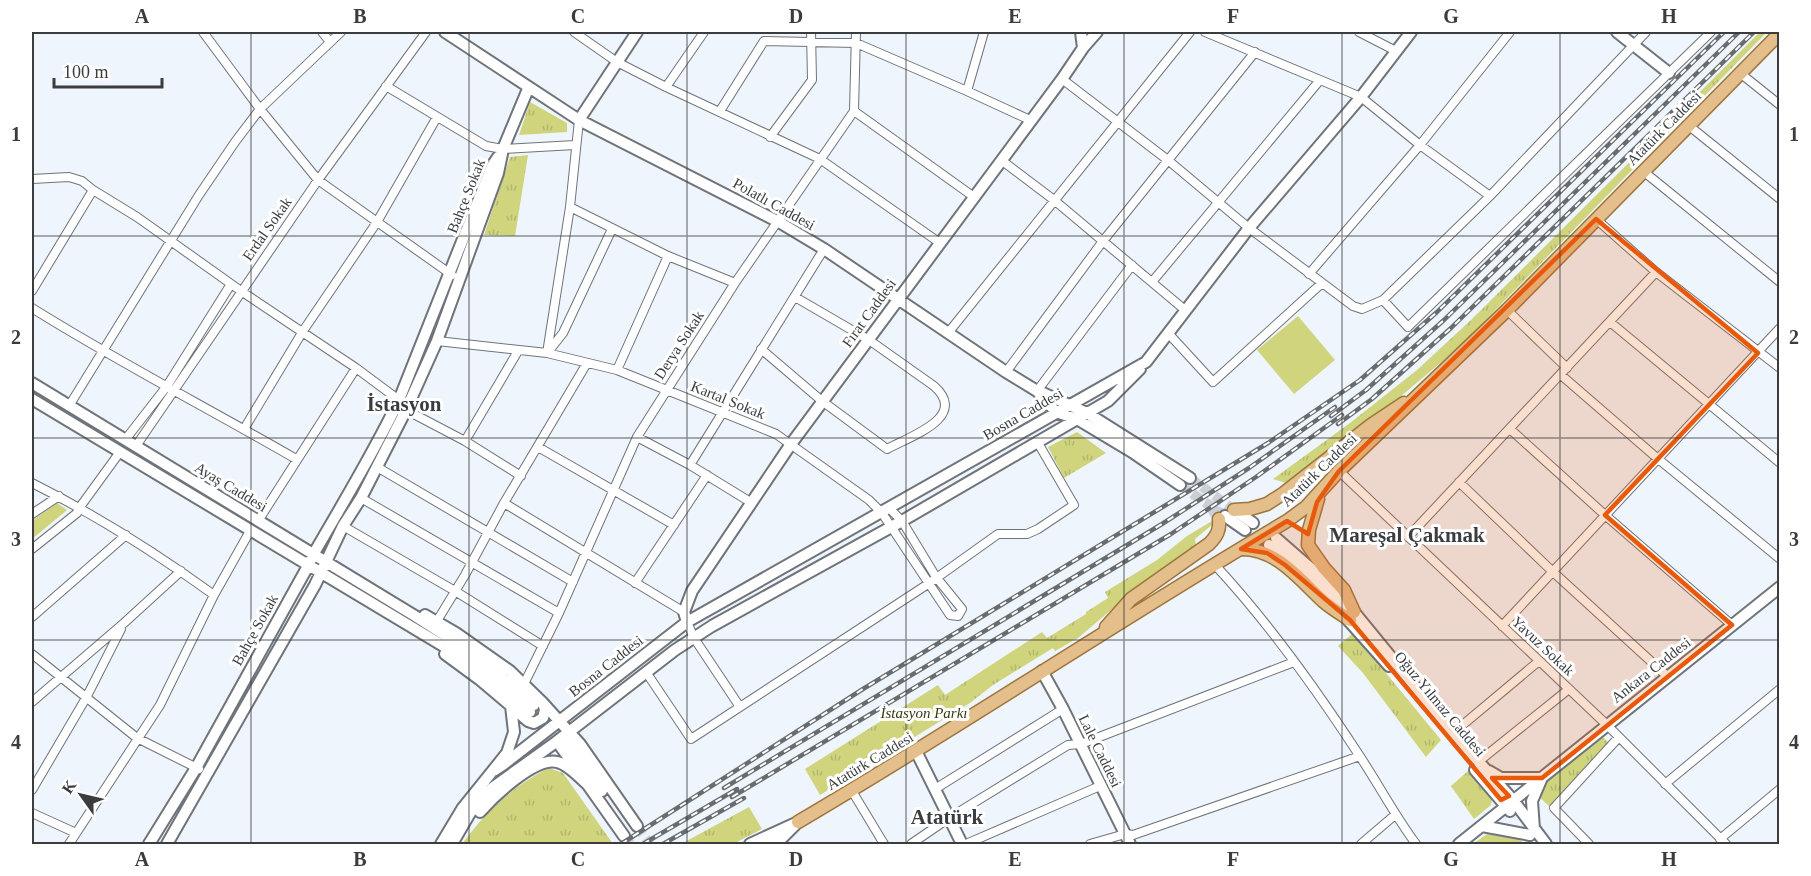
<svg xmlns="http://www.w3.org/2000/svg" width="1811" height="876" font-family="'Times New Roman',serif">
<defs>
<pattern id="park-tufts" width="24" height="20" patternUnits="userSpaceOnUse" patternTransform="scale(1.5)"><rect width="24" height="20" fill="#cfd47d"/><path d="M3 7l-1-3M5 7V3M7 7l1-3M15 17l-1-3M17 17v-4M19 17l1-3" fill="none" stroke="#b2b76d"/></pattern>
</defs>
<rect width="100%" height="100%" fill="#eff5fc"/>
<!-- green -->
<path fill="#cfd47d" d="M1298,316L1335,360L1294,394L1257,350Z
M57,503L67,510L32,539V521Z"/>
<!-- park -->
<path fill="url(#park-tufts)" d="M1760,32H1767L1459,347L1400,397L1286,483L1273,479L1350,423L1417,370L1471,320Z
M530,102L567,123V132L519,135Z
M528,155L515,236L484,235L510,157Z
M1077,432L1106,453L1064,478L1048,447Z
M1212,521L1213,524L1195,539L1196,545L1124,599L1078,638L1055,651L1053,648L993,685L970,703L820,795L805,769L938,685L945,695L1042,632L1047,638L1086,614V612L1108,598L1105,592L1157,560L1187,536Z
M1353,633L1441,740L1426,757L1363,673L1338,646Z
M1601,735L1609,743L1550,807L1538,796L1541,787Z
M549,768L563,773L613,844H462C486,812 512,786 549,768Z
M1468,771L1492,799L1491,805L1474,819L1451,786Z
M749,807L762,829L733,844H681Z
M1487,834L1517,836L1524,844H1473Z"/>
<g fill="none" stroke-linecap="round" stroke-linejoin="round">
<!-- secondary-tunnel -->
<path stroke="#cbd0d6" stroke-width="10" stroke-dasharray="10 5" stroke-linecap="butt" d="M1190,478L1234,510
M1180,485L1225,516
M534,705L566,741
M530,712L561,747
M637,826L650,844
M624,836L631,844"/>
<!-- primary-tunnel -->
<path stroke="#cbd0d6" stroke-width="12" stroke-dasharray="12 6" stroke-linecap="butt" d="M1212,507L1219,519"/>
<!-- street casing -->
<g stroke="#6f747a" stroke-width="10">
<path id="street" d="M203,32L260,109L318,180L452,275
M322,32L330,42
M574,32L617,62L666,87L820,159L940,243
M1205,32L1361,97L1420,145L1490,196
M1359,32L1396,51
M1740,73L1780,105
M1062,79L1169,161L1249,228L1353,306L1362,309L1383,300L1490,196L1646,32
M386,86L486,146L503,149L575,145
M666,87L704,32
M967,91L984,32
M720,111L764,41L856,43L967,91L1030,120
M854,111L974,197
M1688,125L1780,199
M770,137L812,80L811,32
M1001,160L1054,200L1185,310
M1643,171L1780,282
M32,179L69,177L82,181L93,190L137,217L241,291L356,368L399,400L406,410L465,441L521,476
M570,207L668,256L735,283
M1596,219L1656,272L1780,368
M1309,274L1420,145L1510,32
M1152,282L1320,80
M32,291L93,190
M1383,300L1408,327L1711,32
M32,308C118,362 208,408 296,459
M1507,310L1567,368
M1610,322L1780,463
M948,333L1190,32
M1168,333L1213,382L1322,283
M437,341L547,353L617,370L776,434L869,500L882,513L950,615L958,616L962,609L936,577L902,521L890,509
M761,349L822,401L887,449C911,436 969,417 934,386L869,340L795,297
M548,352L563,333L612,229
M547,353L570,207L579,120
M617,370L668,256
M1006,372L1103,241L1255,52
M1561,375L1657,458L1780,559
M1037,391L1132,265
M69,406L199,195L235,142L260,109L341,32
M244,429L303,331L377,222L437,117
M1510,429L1605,515L1732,625
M637,437L690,465L752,503
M125,440L167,386L231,284
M465,441L518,351
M136,446L318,180L426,32
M538,447L674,525
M690,465L824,249
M377,467L573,582
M1339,471L1607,725L1726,844
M1459,482L1552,571L1667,676
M32,483C96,515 156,553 214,595
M361,498L559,613
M504,503L684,612
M32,514L59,496
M258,521L356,368
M343,526L455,591L543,646
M1408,537L1656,272
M32,549L77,513L80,507L120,452
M1215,565C1269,623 1316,689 1359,755C1379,785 1395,816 1416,844
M635,583L707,475
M32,617L126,535
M437,621L465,575L504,503L587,363
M687,622L694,638L740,707
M1502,626L1780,328
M32,654L137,738L199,769
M646,672L691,739L928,584L998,534H1027L1038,529L1074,505L1038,443
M524,684L559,613L637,437L735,283L854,111L856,32
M32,702L124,623L181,571
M1453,733L1539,661
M1478,762L1569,689
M1665,784L1780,689
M935,789L1063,709
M32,790L86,698L121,629
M852,791L884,844
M32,813L76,833
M1720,839L1780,789
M69,844L160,705L214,595L250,531
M911,844L949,818L1068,745L1081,744L1294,662
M966,844L1100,786
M1090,844L1125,834L1133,835L1360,756
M1361,844L1395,815
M1589,844L1554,808L1619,737"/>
</g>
<!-- secondary casing -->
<g stroke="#6f747a" stroke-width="14">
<path id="secondary" d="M445,32L579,120L779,222L824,249L1006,372L1037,391L1056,412L1077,419L1132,452L1180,485
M1081,32L1083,48
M1617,32L1669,73
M579,120L637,32
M32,383L415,616L476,655L534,705
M1043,393L1087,413L1190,478
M32,399L460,656L486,672L530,712
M1234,510L1253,523
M1225,516L1245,530
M1276,538L1322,578L1354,612L1453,733L1513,800L1546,844
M1269,545L1315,583L1389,666
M425,615L456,633L510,671L542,702C546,708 545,711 543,718L534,723L528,721L511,706
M687,622L684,612L692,591L791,444L1062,79L1083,48L1097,32
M1042,671L1063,709L1130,844
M542,702L580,744L637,826
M566,741L602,791
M561,747L624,836
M916,751L962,844
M495,770L504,764L687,622L1146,362L1249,228L1361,97L1411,32
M1475,770L1510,811
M1489,771L1501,778H1541
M480,812C494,796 535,757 557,762C568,764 579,777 587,784
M1482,826L1530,835
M1534,829L1532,801L1541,780
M149,844L196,768L308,566L313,555C343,503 373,454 399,400L492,166L498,157
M167,844L315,585L343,526L361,498L406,410L437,341L498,173L503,149L528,89
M441,844L462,809L507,753L514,732L511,706L479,679L445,654
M452,844L470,813L492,788L556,742L675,650L712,626L902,521L1108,401L1140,369
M750,844L798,822
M771,844L782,838L795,825
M1459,844L1780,587"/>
</g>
<!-- primary casing -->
<g stroke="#9d753d" stroke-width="15">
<path id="primary" d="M1318,499L1309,530L1308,545L1324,568L1344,590L1354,612
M1234,510L1250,509L1267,504L1284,493L1371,425L1404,403
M1242,549C1277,549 1299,579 1323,601C1331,608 1341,614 1350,620
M1106,627L1131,599L1209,544C1217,536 1220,530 1219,519
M798,822C963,725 1122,618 1287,521L1306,507L1339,471L1507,310L1780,33"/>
</g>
<!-- street -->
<use href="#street" stroke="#fff" stroke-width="8"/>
<!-- secondary -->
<use href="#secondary" stroke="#fff" stroke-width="10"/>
<!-- primary -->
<use href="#primary" stroke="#e4bf8b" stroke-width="12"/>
<!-- rail casing -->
<g stroke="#696c6f" stroke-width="4.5">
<path id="rail" d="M1331,416L1366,390L1444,320L1739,32
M1338,424L1372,399L1451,328L1754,32
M724,788L1162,524L1249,468L1335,407
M732,797L1171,534L1256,477L1342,415
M621,844L863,689L1268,443L1360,380L1437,312L1724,32
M643,844L737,789
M663,844L744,798"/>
</g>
<!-- rail -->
<use href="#rail" stroke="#fff" stroke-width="2" stroke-dasharray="7" stroke-linecap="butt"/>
</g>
<!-- marked area -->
<path fill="#e8590c" fill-opacity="0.2" stroke="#e8590c" stroke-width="4.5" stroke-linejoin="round" d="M1596,219L1758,353L1605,515L1732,625L1542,778H1492L1509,796L1501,800L1350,620L1285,565L1267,553L1241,549L1287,521L1308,534L1317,502L1339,471Z"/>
<!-- grid -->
<path fill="none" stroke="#3a3c3e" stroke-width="1.5" stroke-opacity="0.55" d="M251,32V844M469,32V844M687,32V844M906,32V844M1124,32V844M1342,32V844M1560,32V844M32,236H1780M32,438H1780M32,640H1780"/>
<g text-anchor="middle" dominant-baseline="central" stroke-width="6" stroke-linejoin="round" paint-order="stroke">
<!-- street labels -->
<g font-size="15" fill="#3a3c3e" stroke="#fff">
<text transform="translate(1664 128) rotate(-45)">Atatürk Caddesi</text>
<text transform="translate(466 196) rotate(-68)">Bahçe Sokak</text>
<text transform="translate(774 204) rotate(29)">Polatlı Caddesi</text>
<text transform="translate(267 229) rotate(-55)">Erdal Sokak</text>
<text transform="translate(869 313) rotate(-54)">Fırat Caddesi</text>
<text transform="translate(679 345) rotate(-57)">Derya Sokak</text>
<text transform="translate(728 400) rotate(22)">Kartal Sokak</text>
<text transform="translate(1023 414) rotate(-30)">Bosna Caddesi</text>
<text transform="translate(1319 470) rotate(-44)">Atatürk Caddesi</text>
<text transform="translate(231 487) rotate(31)">Ayaş Caddesi</text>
<text transform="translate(255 630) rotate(-61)">Bahçe Sokak</text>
<text transform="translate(1543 646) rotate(43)">Yavuz Sokak</text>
<text transform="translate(606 666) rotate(-38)">Bosna Caddesi</text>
<text transform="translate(1651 670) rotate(-38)">Ankara Caddesi</text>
<text transform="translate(1440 704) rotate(50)">Oğuz Yılmaz Caddesi</text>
<text transform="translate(1100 751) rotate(64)">Lale Caddesi</text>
<text transform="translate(870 761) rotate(-31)">Atatürk Caddesi</text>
</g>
<!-- park labels -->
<g font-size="15" font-style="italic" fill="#383a14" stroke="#fff">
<text x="924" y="713">İstasyon Parkı</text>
</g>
<!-- district labels -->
<g font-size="21" font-weight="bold" fill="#3a3c3e" stroke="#fff">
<text x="404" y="404">İstasyon</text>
<text x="1407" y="535">Mareşal Çakmak</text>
<text x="947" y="817">Atatürk</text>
</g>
</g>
<!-- border -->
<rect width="1811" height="876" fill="none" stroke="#ffffff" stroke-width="66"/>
<!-- north arrow -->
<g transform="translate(81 795) rotate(304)" stroke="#ffffff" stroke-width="4.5" paint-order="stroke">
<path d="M0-4.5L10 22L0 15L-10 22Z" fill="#3a3c3e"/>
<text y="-9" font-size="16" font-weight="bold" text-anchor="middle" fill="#3a3c3e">K</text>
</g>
<!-- scale -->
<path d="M54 78v9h108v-9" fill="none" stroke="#3a3c3e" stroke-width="3"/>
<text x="63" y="78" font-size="18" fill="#3a3c3e" stroke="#ffffff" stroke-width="4.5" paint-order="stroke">100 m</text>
<rect x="33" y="33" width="1745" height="810" fill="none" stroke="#3a3c3e" stroke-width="2"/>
<g font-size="20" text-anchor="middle" font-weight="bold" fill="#3a3c3e">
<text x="142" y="23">A</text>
<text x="360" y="23">B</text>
<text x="578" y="23">C</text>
<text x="796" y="23">D</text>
<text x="1015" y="23">E</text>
<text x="1233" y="23">F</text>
<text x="1451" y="23">G</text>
<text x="1669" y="23">H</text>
<text x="16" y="141">1</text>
<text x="1794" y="141">1</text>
<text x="16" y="344">2</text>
<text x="1794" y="344">2</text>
<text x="16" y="546">3</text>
<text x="1794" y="546">3</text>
<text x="16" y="749">4</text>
<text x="1794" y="749">4</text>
<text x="142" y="866">A</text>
<text x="360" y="866">B</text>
<text x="578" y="866">C</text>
<text x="796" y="866">D</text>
<text x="1015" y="866">E</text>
<text x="1233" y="866">F</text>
<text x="1451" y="866">G</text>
<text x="1669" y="866">H</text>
</g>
</svg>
